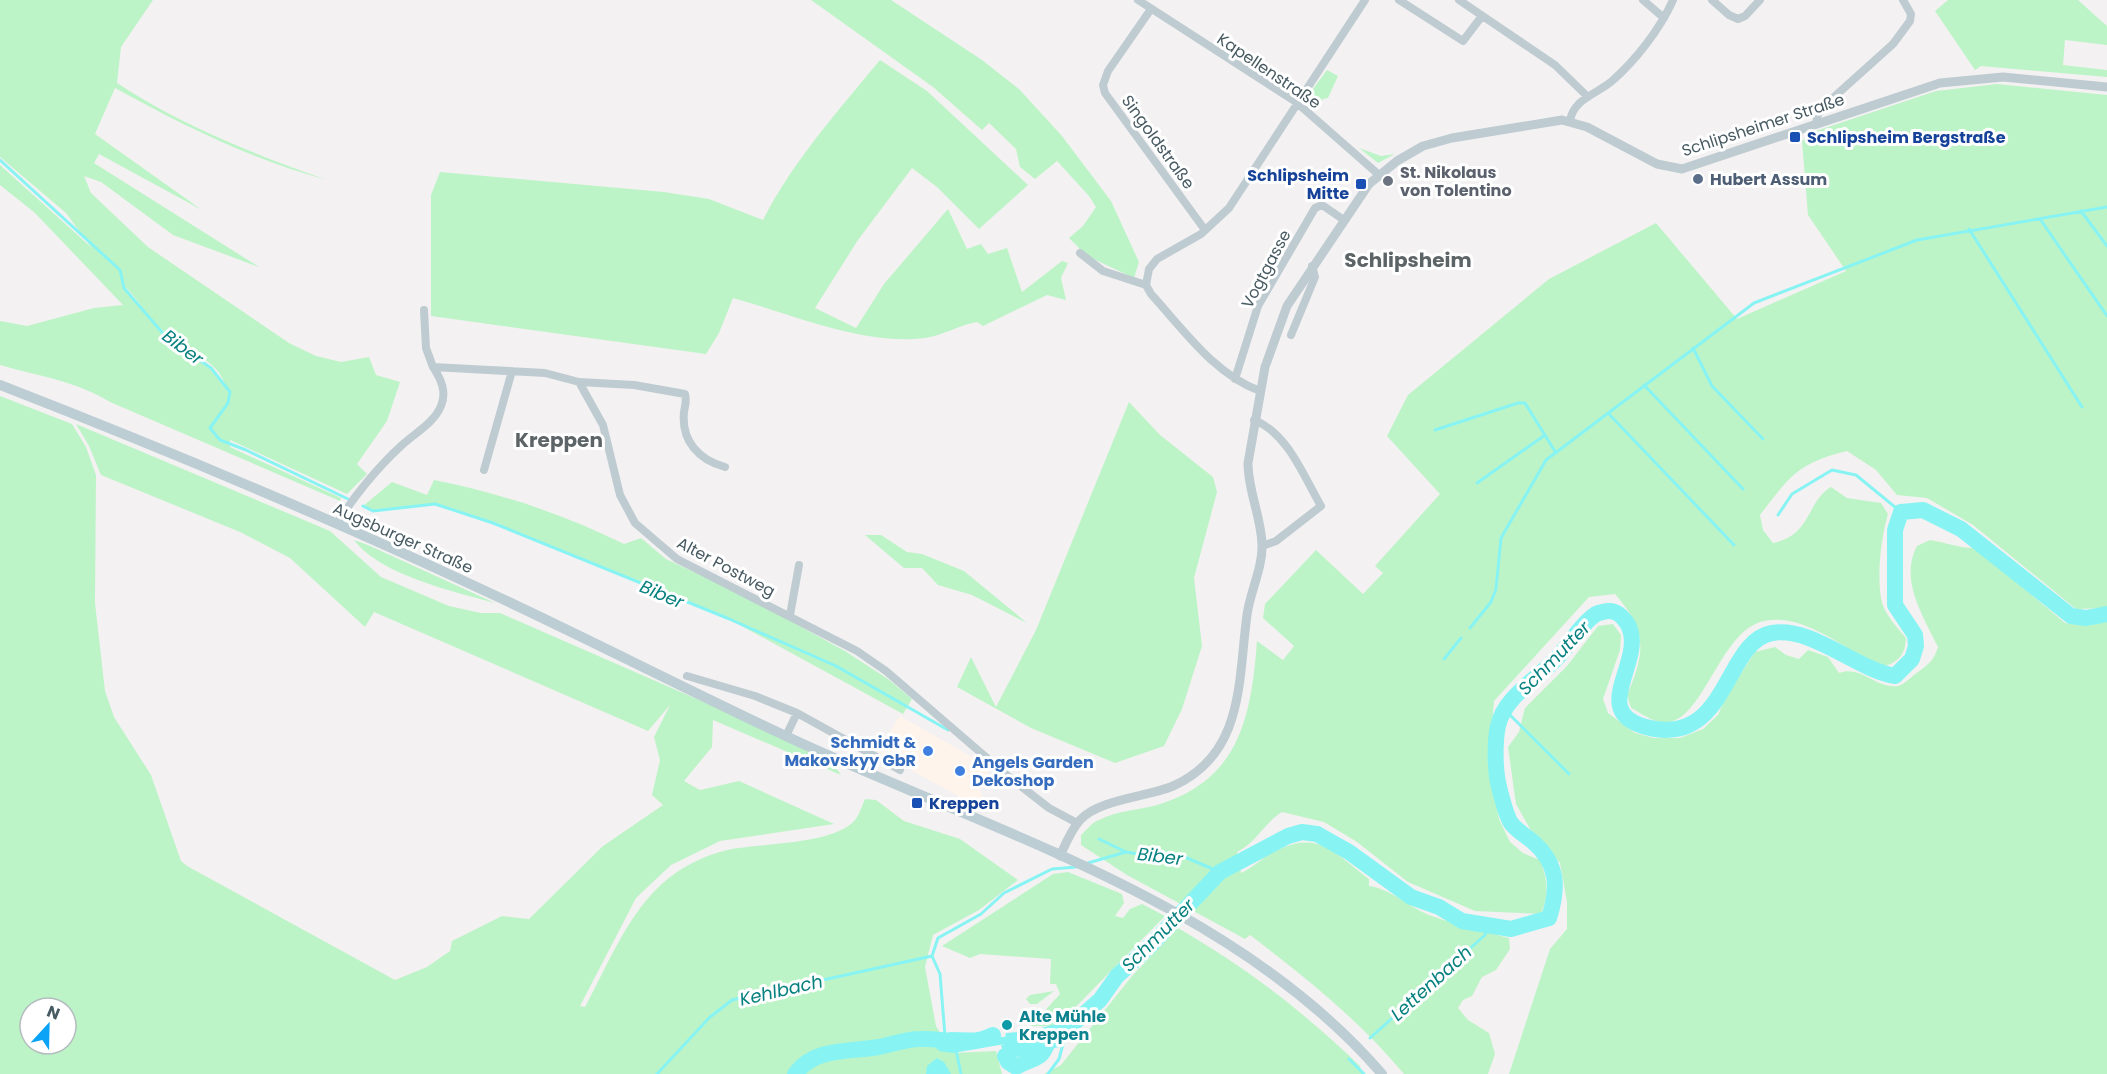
<svg xmlns="http://www.w3.org/2000/svg" width="2107" height="1074" font-family="Poppins,sans-serif">
<rect width="100%" height="100%" fill="#f4f1f2"/>
<!-- commercial -->
<path fill="#fef4eb" d="M900,716L991,768L980,789L982,800L978,807L877,751Z"/>
<!-- green -->
<path fill="#bdf4c7" fill-rule="evenodd" d="M0,0H153L121,47L117,83C182,126 254,154 327,180C251,159 184,126 115,88L95,134L202,210L99,154L94,163L259,267L173,235L101,182L84,176L91,193L148,247L289,343L316,356L341,362L369,357L376,375L400,382L387,421L357,464L367,474L347,494L230,440V447L341,498L340,501L110,402C76,381 38,376 0,365V321L27,326L94,308L123,305L35,213L0,185V165L91,247L66,213L0,157ZM120,282C137,296 149,320 167,335C184,350 222,362 225,387L209,368L165,338Z
M811,0H891L982,60L1019,89L1062,136L1111,201L1139,262L1134,278L1087,256L1069,238L1083,226L1096,207L1089,196L1057,161L1035,179L1020,167L1016,149L989,123L982,130L933,87Z
M1948,0H2078L2107,26V45L2065,40L2063,65L2107,70V77L1981,66L1975,70L1935,11Z
M880,60L927,91L1028,185L979,229L937,187L912,168L858,240L815,308L856,328L884,284L948,209L967,249L981,244L988,254L1007,248L1022,292L1062,261L1068,263L1061,278L1066,300L1047,295L983,326L977,322C959,325 942,336 925,338C865,346 791,314 733,298L719,333L706,354L431,316V195L440,172L664,192L709,199L763,220C793,161 838,111 880,60Z
M1327,70L1338,76L1328,98L1323,99L1315,110L1304,101Z
M1997,84L2107,95V608L2076,609L1973,525L1927,498L1897,495L1876,470L1847,451C1798,463 1790,476 1760,515L1763,530L1773,543C1812,535 1806,502 1831,487L1847,498L1881,503L1888,514C1881,539 1877,572 1881,598C1883,613 1897,627 1906,638C1905,655 1899,662 1882,667C1847,652 1805,612 1764,621C1716,631 1702,736 1656,721C1647,718 1639,712 1631,708L1627,695C1646,651 1647,631 1615,594L1589,597L1494,701L1489,760L1499,819L1510,842L1523,853L1540,860C1548,880 1549,895 1541,914L1475,911L1408,882L1357,842L1324,822L1282,812C1264,823 1257,842 1237,852L1241,873C1253,868 1260,859 1272,853C1318,828 1333,852 1369,879V886C1392,889 1409,908 1432,916C1457,925 1483,931 1509,938L1510,949L1496,970L1482,977L1472,996L1463,1000L1458,1008L1468,1020L1489,1033L1495,1054L1488,1074H1404C1357,1018 1307,979 1250,935L1245,939L1127,875L1081,845V835C1087,830 1092,822 1099,820C1116,811 1139,810 1157,805C1240,780 1251,717 1257,641L1283,660L1294,646L1263,618L1265,604L1316,550L1363,594L1383,573L1375,566L1440,494L1387,436L1408,395L1549,279L1656,223L1737,319L1846,271L1808,215L1802,141L1810,133L1936,91Z
M1359,148L1381,156L1395,154L1378,163Z
M0,396L72,424L86,447L96,475L95,603L105,691L114,717L151,775L181,861L187,866L395,980L427,967L450,951L452,941L502,916L529,919L603,846L663,805L652,795L660,760L654,737L670,705L648,731L374,612L365,627L290,558L240,532L101,475L89,446L76,424L330,531L381,577L449,606L481,613H500L738,717L832,762L841,775L713,720L712,747L684,781L700,790L739,781L834,824L720,841L671,865L636,898L580,1006L585,1007C610,961 632,902 677,872C692,862 710,854 727,850C759,843 834,845 855,820C859,815 862,806 865,799L876,800L904,821L960,839L1018,880L979,910L933,935L925,967L936,1026L953,1053L996,1051L1002,1074H0ZM30,1008H66V1044H30Z
M1129,402L1160,435L1213,477L1217,492L1194,578L1202,646L1182,709L1164,746L1115,763L1031,728L957,687L971,657L996,707L1036,630Z
M434,480C500,493 563,514 624,544L641,538L666,559L743,595L845,651L888,679L912,699L903,714L727,618L493,523L435,504L373,511L363,506L392,482L427,495Z
M865,535H881L907,552L922,554L964,571L1027,623L972,595L938,585L922,568H904Z
M354,540L368,545L495,603C455,592 380,575 354,540Z
M1930,540C1945,542 1961,549 1976,548L2065,623L2081,625L2107,620V1074H1509L1550,949L1567,929V902L1560,863L1530,829L1516,804L1508,747L1519,732L1525,708L1567,666L1598,626L1613,624L1621,635L1620,650L1603,699L1608,713L1635,733L1654,738H1680L1703,729L1718,715L1726,696L1755,652L1775,647L1786,655L1799,659L1808,650L1828,657L1839,673C1862,665 1875,689 1898,686C1905,684 1912,676 1918,672C1929,664 1934,660 1938,647C1923,616 1899,579 1917,546Z
M1068,872L1122,894L1124,903L1115,916L1123,918L1130,909L1142,904L1165,916L1057,1026H1031L1060,994L1056,984H1050L1051,959L980,954L970,958L942,946L1053,874Z
M1178,928C1250,970 1300,1009 1360,1066L1362,1074H1044L1061,1065L1132,976Z
M1054,991L1037,1004H1030L1026,999L1030,995Z"/>
<!-- water -->
<path fill="#87f4f3" d="M1062,1026L1069,1031L1070,1036L1063,1046L1013,1058L1004,1054L1001,1045L1005,1044L953,1053L939,1051L927,1039L950,1032L993,1033V1037H1005L1006,1033L1054,1029Z
M937,1058L944,1062L951,1074H926L927,1066Z"/>
<g fill="none" stroke-linecap="round" stroke-linejoin="round">
<!-- stream -->
<path stroke="#87f4f3" stroke-width="3" d="M0,160L120,270L124,288L166,337L211,368L230,392L228,403L210,428L220,440L246,450L348,499
M2081,211L2107,246
M2040,219L2107,316
M1969,229L2082,407
M1693,348L1712,386L1763,439
M1644,385L1743,489
M1608,413L1734,545
M1435,430L1518,403H1525L1556,453
M1477,483L1545,435
M363,506L373,511L435,504L493,523L727,618L836,666L948,730
M1778,515L1792,494L1832,470L1856,475L1901,512
M1470,628L1491,602L1496,589L1501,538L1546,460L1754,303L1917,240L2107,207
M1444,659L1461,638
M1506,711L1569,774
M1099,839L1126,852L1150,856L1159,852L1180,855L1220,872
M1088,863L1126,852
M932,956L940,974L945,1036
M1370,1038L1485,935L1487,926
M956,1050L961,1074
M1349,1059L1364,1074
M657,1074L709,1018L732,1000L932,956L938,938L981,914L1004,893L1052,869L1076,867
M1048,1074L1059,1059L1063,1044"/>
<!-- river -->
<path stroke="#87f4f3" stroke-width="16" d="M1045,1035L1066,1030L1100,1000L1117,976L1151,945L1220,872L1288,836L1302,832L1317,834L1349,852L1411,897L1439,907L1462,921L1511,929L1549,918C1559,887 1558,863 1532,841C1526,836 1516,830 1511,823C1506,816 1498,785 1497,776C1495,762 1495,739 1498,726C1504,697 1538,678 1557,658C1569,645 1581,624 1596,614C1598,613 1606,611 1609,611C1618,611 1622,617 1627,623C1649,659 1586,711 1646,727C1728,749 1724,641 1772,633C1812,626 1857,670 1895,676L1912,659L1916,646L1915,635L1895,605V530L1901,512L1923,510L1961,529L2071,616L2086,618L2107,614
M1005,1056L1008,1062L1016,1067C1036,1056 1043,1062 1050,1035L1042,1037
M795,1074C815,1047 849,1052 879,1047C893,1044 907,1039 920,1039C946,1038 967,1048 993,1035"/>
<!-- minor -->
<path stroke="#beccd2" stroke-width="8" d="M1138,0L1296,102L1378,174
M1399,0L1463,41L1482,16
M1459,0L1555,65L1588,97
M1643,0L1664,18
M1712,0L1729,15L1738,19L1745,16L1760,0
M1151,9L1108,71L1103,85L1105,93L1205,230
M1570,121C1573,99 1597,94 1612,81C1636,60 1660,29 1673,0
M1816,124L1818,114L1824,106L1893,44L1910,21L1911,14L1903,0
M1080,253L1103,271L1146,285
M424,310L426,348L433,367
M1291,335L1315,277L1312,266
M1235,379L1258,306L1315,208L1322,205L1344,220
M579,382L634,385L685,394C687,401 685,405 684,412C681,441 699,460 725,467
M1260,391C1214,374 1183,329 1151,294L1146,285L1149,269L1157,259L1201,234L1229,208L1365,0
M1254,420C1288,433 1304,477 1321,506L1276,541L1262,546
M484,470L512,371
M337,524C353,497 378,467 402,445C415,433 434,423 441,406C447,392 441,379 433,367L545,373L579,382L603,425L620,495L635,523L677,559L857,651L886,671L1009,777L1049,808L1077,823
M790,615L799,565
M687,676L755,696L797,713L900,770
M786,736L797,713"/>
<!-- tertiary -->
<path stroke="#beccd2" stroke-width="9" d="M1060,856C1065,845 1071,830 1080,820C1099,799 1147,797 1173,786C1245,754 1238,679 1247,615C1250,592 1263,567 1262,544C1261,516 1248,491 1248,463L1265,367L1287,306L1369,184L1397,161L1423,146L1452,138L1562,120L1587,127L1657,164L1682,169L1940,83L2003,77L2107,87"/>
<!-- secondary -->
<path stroke="#bccdd4" stroke-width="10" d="M0,385C162,448 323,515 481,589C585,637 687,690 790,738C992,832 1233,901 1382,1074"/>
</g>
<!-- markers -->
<g fill="#1a4fb4" stroke="#fff" stroke-width="2">
<rect x="1789" y="131" width="12" height="12" rx="3"/>
<rect x="1355" y="178" width="12" height="12" rx="3"/>
<rect x="911" y="797" width="12" height="12" rx="3"/>
</g>
<circle fill="#5c6f8a" stroke="#fff" stroke-width="2" cx="1698" cy="179" r="6"/>
<circle fill="#6b7280" stroke="#fff" stroke-width="2" cx="1388" cy="181" r="6"/>
<g fill="#3f7fe0" stroke="#fff" stroke-width="2">
<circle cx="928" cy="751" r="6"/>
<circle cx="960" cy="771" r="6"/>
</g>
<circle fill="#0f9aa8" stroke="#fff" stroke-width="2" cx="1007" cy="1025" r="6"/>
<g text-anchor="middle" dominant-baseline="central" stroke-width="6" stroke-linejoin="round" paint-order="stroke">
<!-- street labels -->
<g font-size="16" fill="#475a61" stroke="#fff">
<text transform="translate(1269 71) rotate(34)">Kapellenstraße</text>
<text transform="translate(1763 125) rotate(-18)">Schlipsheimer Straße</text>
<text transform="translate(1158 142) rotate(54)">Singoldstraße</text>
<text transform="translate(1266 269) rotate(-62)">Vogtgasse</text>
<text transform="translate(403 538) rotate(24)">Augsburger Straße</text>
<text transform="translate(726 567) rotate(28)">Alter Postweg</text>
</g>
<!-- transit labels -->
<g font-size="16" font-weight="bold" fill="#164399" stroke="#fff" text-anchor="start">
<text x="1807" y="137">Schlipsheim Bergstraße</text>
<text x="1349" y="175" text-anchor="end">Schlipsheim<tspan x="1349" dy="18">Mitte</tspan></text>
<text x="929" y="803">Kreppen</text>
</g>
<!-- worship labels -->
<g font-size="16" font-weight="bold" fill="#5b616d" stroke="#fff" text-anchor="start">
<text x="1400" y="172">St. Nikolaus<tspan x="1400" dy="18">von Tolentino</tspan></text>
</g>
<!-- service labels -->
<g font-size="16" font-weight="bold" fill="#4e5e75" stroke="#fff" text-anchor="start">
<text x="1710" y="179">Hubert Assum</text>
</g>
<!-- shop labels -->
<g font-size="16" font-weight="bold" fill="#366cbe" stroke="#fff" text-anchor="end">
<text x="916" y="742">Schmidt &amp;<tspan x="916" dy="18">Makovskyy GbR</tspan></text>
<text x="972" y="762" text-anchor="start">Angels Garden<tspan x="972" dy="18">Dekoshop</tspan></text>
</g>
<!-- culture labels -->
<g font-size="16" font-weight="bold" fill="#0d838f" stroke="#fff" text-anchor="start">
<text x="1019" y="1016">Alte Mühle<tspan x="1019" dy="18">Kreppen</tspan></text>
</g>
<!-- water labels -->
<g font-size="18" font-style="italic" fill="#06807f" stroke="#fff">
<text transform="translate(183 347) rotate(37)">Biber</text>
<text transform="translate(662 594) rotate(23)">Biber</text>
<text transform="translate(1554 658) rotate(-46)">Schmutter</text>
<text transform="translate(1160 856) rotate(7)">Biber</text>
<text transform="translate(1158 935) rotate(-45)">Schmutter</text>
<text transform="translate(1431 983) rotate(-42)">Lettenbach</text>
<text transform="translate(781 990) rotate(-13)">Kehlbach</text>
</g>
<!-- quarter labels -->
<g font-size="20" font-weight="bold" fill="#5d6467" stroke="#fff">
<text x="1408" y="260">Schlipsheim</text>
<text x="559" y="440">Kreppen</text>
</g>
</g>
<!-- north arrow -->
<g transform="translate(48 1026) rotate(22)"><circle r="28" fill="#ffffff" stroke="#b5bdc0" stroke-width="1.5"/>
<path d="M0-4.5L10 22L0 15L-10 22Z" fill="#0aa3f5"/>
<text y="-9" font-size="16" font-weight="bold" text-anchor="middle" fill="#475a61">N</text>
</g>
</svg>
